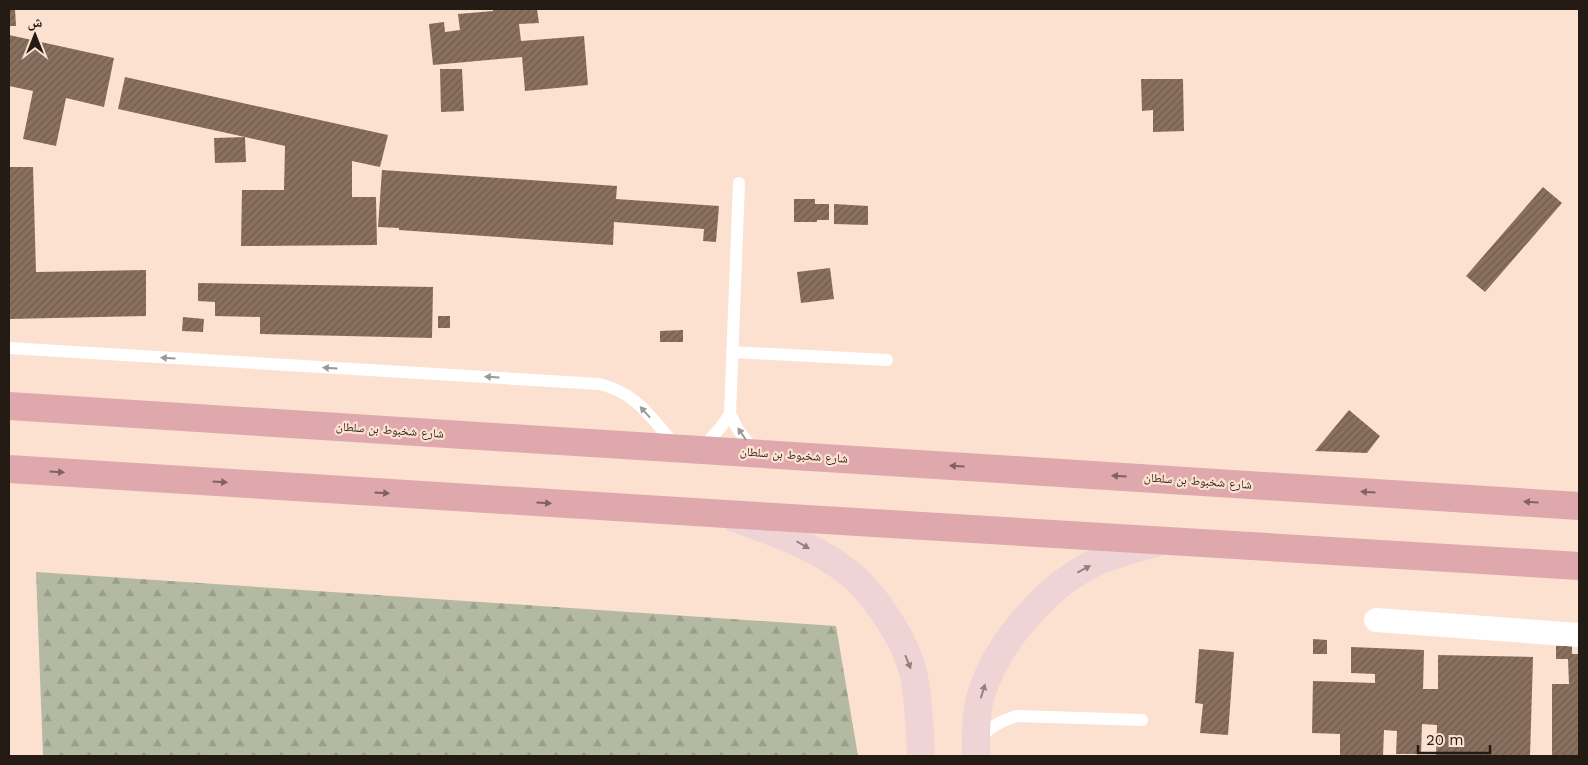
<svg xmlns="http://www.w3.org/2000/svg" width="1588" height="765" font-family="'Work Sans','Noto Naskh Arabic',sans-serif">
<defs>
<pattern id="forest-firs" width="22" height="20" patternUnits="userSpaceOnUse" patternTransform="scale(1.25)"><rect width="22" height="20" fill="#b4b9a1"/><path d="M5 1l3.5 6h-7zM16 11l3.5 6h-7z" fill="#9b9e8a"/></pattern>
<pattern id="building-hatch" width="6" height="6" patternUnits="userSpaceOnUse" patternTransform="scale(1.25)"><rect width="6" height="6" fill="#8a705f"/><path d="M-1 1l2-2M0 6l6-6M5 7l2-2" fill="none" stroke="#715b4d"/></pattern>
</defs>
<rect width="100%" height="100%" fill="#fce1d0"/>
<!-- forest -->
<path fill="url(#forest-firs)" d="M36,572L836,626L858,756H43Z"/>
<!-- building -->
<path fill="url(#building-hatch)" d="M9,9H15L16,26H9Z
M493,9H537L539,23L519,24L521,41L584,36L588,85L525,91L522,57L433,65L429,24L444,22L445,32L460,30L458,14L493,11Z
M9,35L114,58L104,107L66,98L56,146L23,139L33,91L9,86Z
M440,69H462L464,111L441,112Z
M125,77L388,135L380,167L352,161V197H376L377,245L241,246L242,190H284L285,146L245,137L246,162L215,163L214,138L245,137L118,109Z
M1141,79H1183L1184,131L1153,132V110L1142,111Z
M9,167H33L36,272L146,270V316L9,319Z
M382,170L617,186L616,199L719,206L716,242L703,241L704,229L614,222L613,245L399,230V228L378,227Z
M1543,187L1562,203L1485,292L1466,276Z
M794,199H815V204H829V220H817V222H794Z
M834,204L868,206V225L834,224Z
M830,268L834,299L801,303L797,272Z
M198,283L433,287L432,338L260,334V317L215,316V302L198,301Z
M438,316H450V328H438Z
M183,317L204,319L203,332L182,331Z
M683,330V342H660V331Z
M1349,410L1380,436L1367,453L1315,451Z
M1313,639L1327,640V654H1313Z
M1556,646H1572V654H1579V755H1552V684H1569L1568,659H1556Z
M1351,647L1424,650L1423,689H1438V655L1533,657L1530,756H1436L1437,725L1422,724L1421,754H1396L1397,731L1384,730L1383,756H1340V734L1312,733L1313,681L1375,683V674L1351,673Z
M1199,649L1234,652L1228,735L1200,733L1203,704L1195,703Z"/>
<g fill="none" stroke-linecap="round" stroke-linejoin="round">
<!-- lane -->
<path stroke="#fff" stroke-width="12" d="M739,183L730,414L737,428L755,452
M9,348L599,384C636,392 652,419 676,446
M732,352L887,360
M702,448L721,427L730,414
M979,740C990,727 1000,721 1017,716L1142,720"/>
<!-- street -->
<path stroke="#fff" stroke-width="24" d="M1376,620L1579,635"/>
<!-- secondary -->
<path stroke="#efd4d6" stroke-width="28" d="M734,518C771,531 809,544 841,567C872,588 906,640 914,676C919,703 920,729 921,756
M976,756C976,735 975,713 982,692C998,641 1050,582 1099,561C1119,552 1141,548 1162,541"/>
<!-- primary -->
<path stroke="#dfa8ad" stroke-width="28" d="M9,406L1579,506
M9,469L726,514L1579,566"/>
</g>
<!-- one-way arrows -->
<defs><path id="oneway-solid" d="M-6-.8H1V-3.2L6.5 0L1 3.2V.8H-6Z" transform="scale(1.25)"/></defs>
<g fill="#9c9895">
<use href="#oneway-solid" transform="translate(168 358) rotate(-177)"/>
<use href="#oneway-solid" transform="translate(330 368) rotate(-177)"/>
<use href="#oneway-solid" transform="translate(492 377) rotate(-177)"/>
<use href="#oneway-solid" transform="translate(645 412) rotate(-132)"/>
<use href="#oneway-solid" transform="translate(742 434) rotate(-124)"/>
</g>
<g fill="#826260">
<use href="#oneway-solid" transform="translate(957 466) rotate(-176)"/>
<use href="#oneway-solid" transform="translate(57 472) rotate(4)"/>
<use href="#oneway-solid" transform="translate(1119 476) rotate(-176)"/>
<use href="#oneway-solid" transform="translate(220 482) rotate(4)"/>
<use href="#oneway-solid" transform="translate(1368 492) rotate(-176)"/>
<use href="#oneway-solid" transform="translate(382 493) rotate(4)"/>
<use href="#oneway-solid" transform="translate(1531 502) rotate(-176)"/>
<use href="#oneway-solid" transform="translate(544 503) rotate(4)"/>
</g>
<g fill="#94817f">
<use href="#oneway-solid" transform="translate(803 545) rotate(30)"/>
<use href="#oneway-solid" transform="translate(1084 569) rotate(-28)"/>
<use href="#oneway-solid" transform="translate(908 662) rotate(68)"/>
<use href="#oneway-solid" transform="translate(983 691) rotate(-73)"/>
</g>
<g text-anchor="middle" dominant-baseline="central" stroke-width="4.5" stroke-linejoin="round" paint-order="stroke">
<!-- street labels -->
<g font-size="12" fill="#241b14" stroke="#fce1d0">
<text transform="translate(390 430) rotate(4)">شارع شخبوط بن سلطان</text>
<text transform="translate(794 455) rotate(4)">شارع شخبوط بن سلطان</text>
<text transform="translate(1198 481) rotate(4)">شارع شخبوط بن سلطان</text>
</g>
</g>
<!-- border -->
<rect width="1588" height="765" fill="none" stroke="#241b14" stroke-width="20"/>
<!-- north arrow -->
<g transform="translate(35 35)" stroke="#fce1d0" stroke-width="4" paint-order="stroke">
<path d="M0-4L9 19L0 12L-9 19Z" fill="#241b14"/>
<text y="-8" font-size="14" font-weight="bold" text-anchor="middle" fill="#241b14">ش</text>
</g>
<!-- scale -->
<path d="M1418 745v8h72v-8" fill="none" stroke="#241b14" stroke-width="2.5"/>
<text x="1426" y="745" font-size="15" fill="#241b14" stroke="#fce1d0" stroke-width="4" paint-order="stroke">20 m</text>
</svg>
